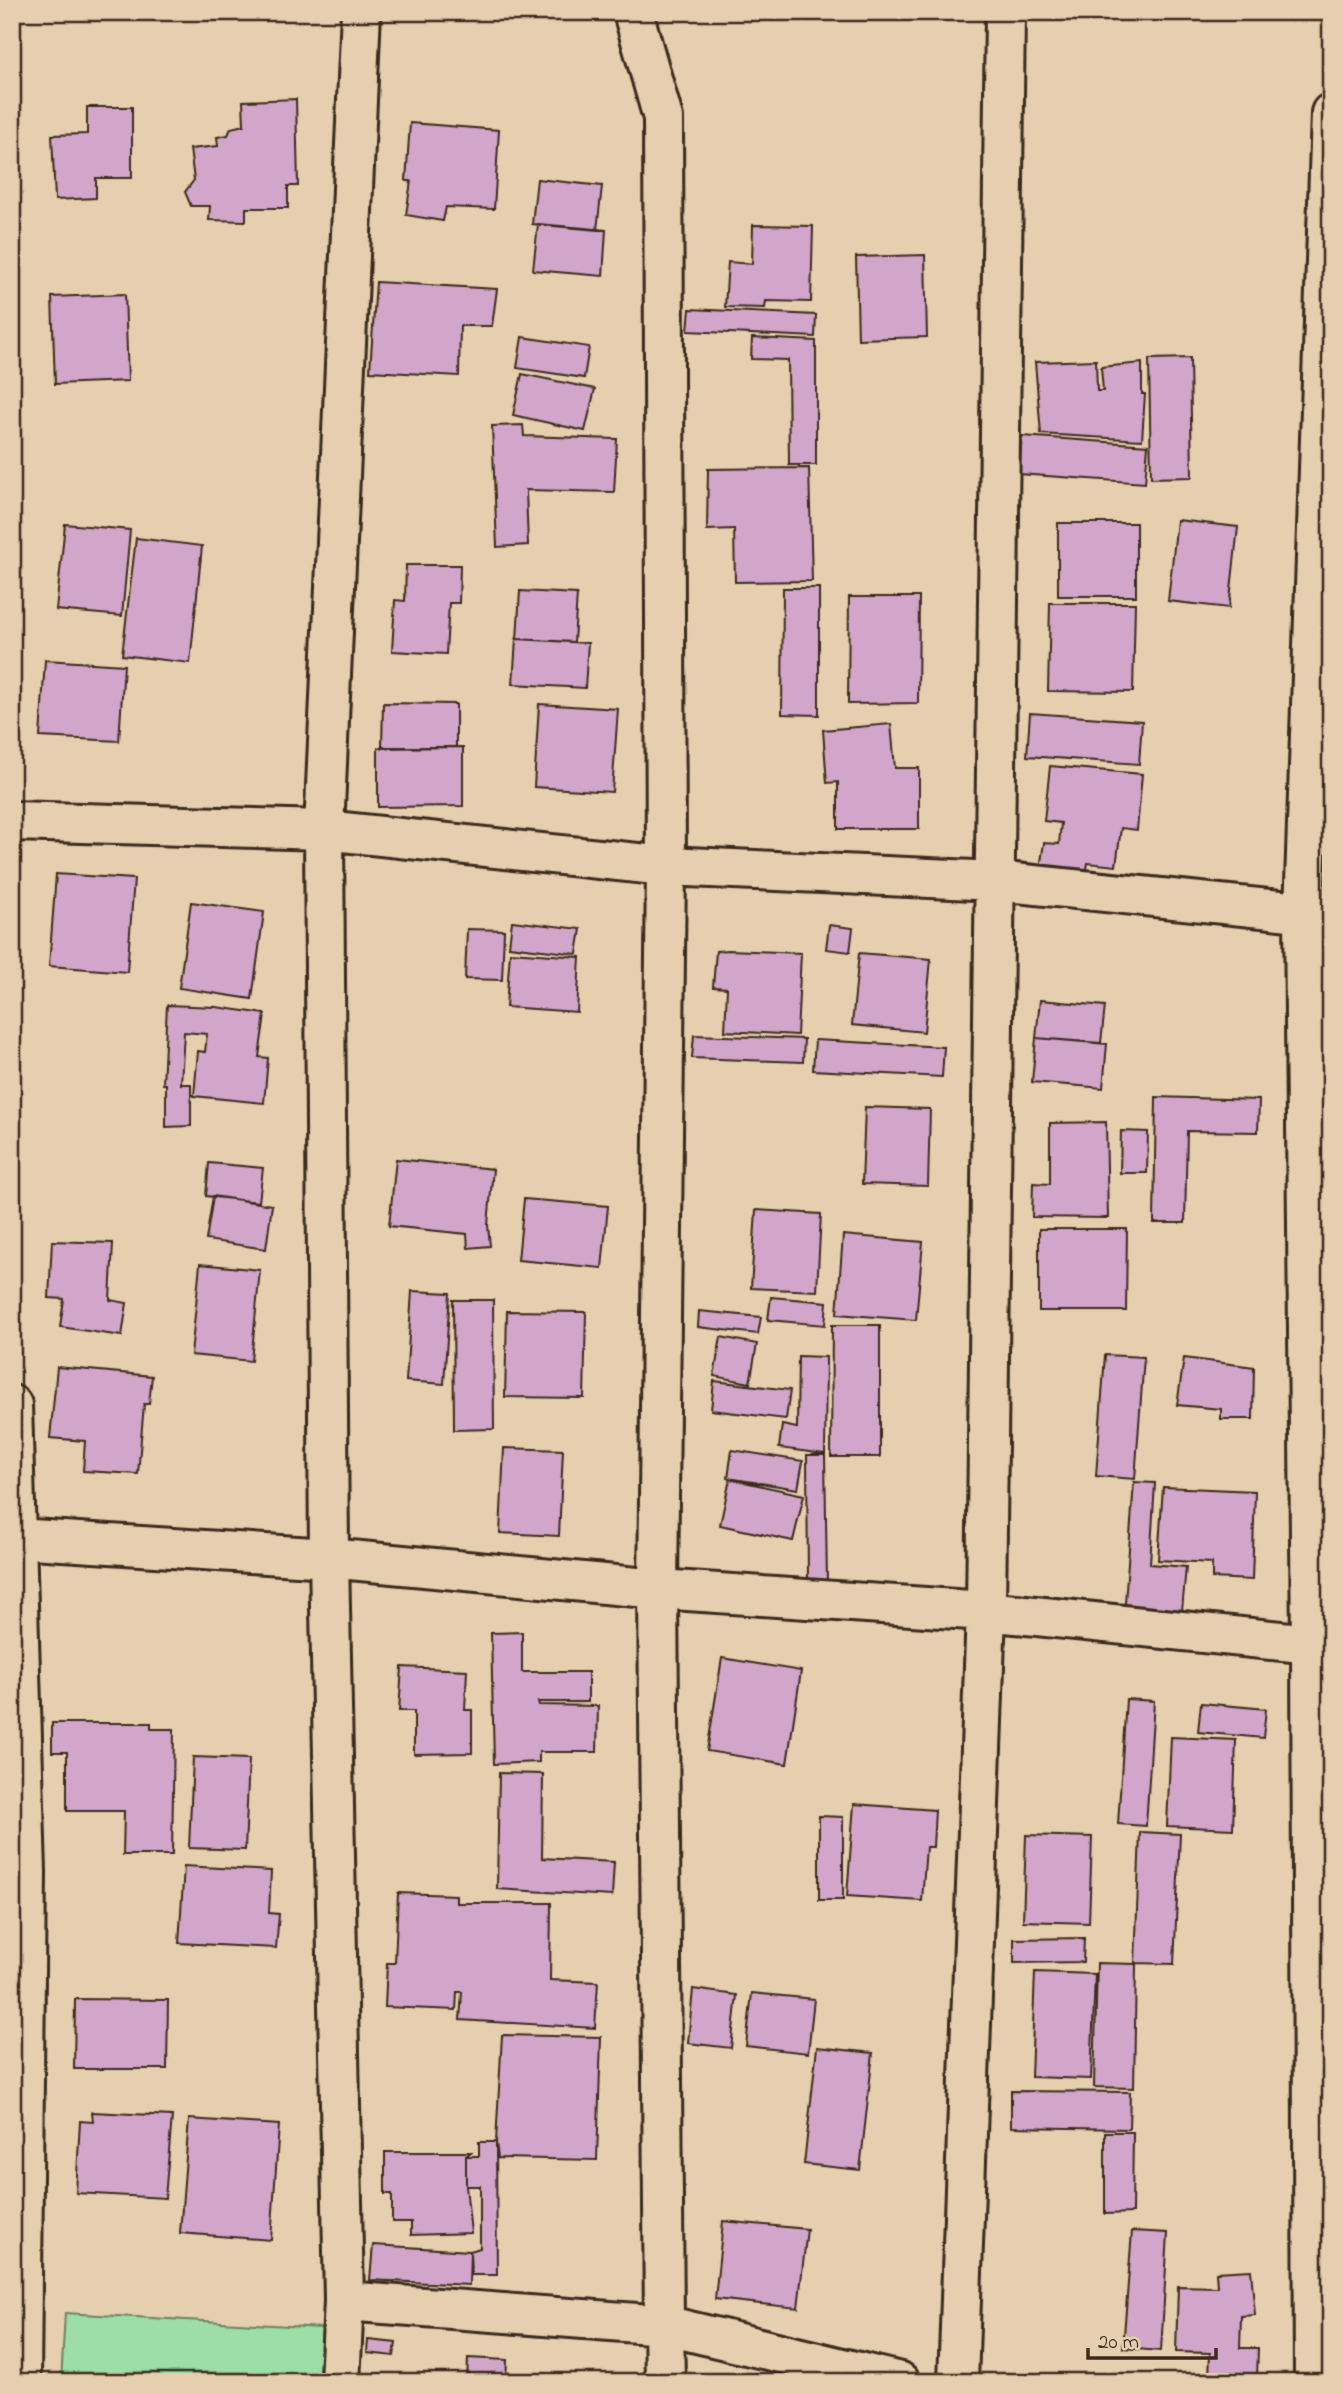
<svg xmlns="http://www.w3.org/2000/svg" width="1343" height="2394" font-family="'Indie Flower',sans-serif">
<rect width="100%" height="100%" fill="#e6cfaf"/>
<filter id="ink" filterUnits="userSpaceOnUse"><feTurbulence type="fractalNoise" baseFrequency=".0143" numOctaves="2"/><feDisplacementMap in="SourceGraphic" scale="14" xChannelSelector="R" yChannelSelector="G"/><feConvolveMatrix kernelMatrix="1 2 1 2 8 2 1 2 1" color-interpolation-filters="sRGB"/></filter>
<g filter="url(#ink)">
<!-- green -->
<path fill="#9ddda6" stroke="#6c8462" stroke-width="2" d="M65,2313L322,2328L318,2382H61Z"/>
<!-- building -->
<path fill="#d2a6ca" stroke="#3b2a1e" stroke-width="2" d="M296,99L298,186H288V208H246V221L209,220L210,206H191L185,192L194,180L190,149L218,146L217,137L228,135L231,128L244,125L243,101Z
M87,107H132V178H96V198L55,200L52,135L87,134Z
M410,123L499,130L494,209L446,207L443,221L406,215L411,181H406Z
M537,179L602,186L597,230L532,224Z
M538,224L606,230L603,276L533,270Z
M753,225L813,226L811,302L766,301L765,308L725,307L728,262L752,264Z
M925,255L927,337L858,339L856,257Z
M376,282L497,289L492,326H460L459,376L370,371Z
M125,294L128,381L55,384L52,297Z
M690,309L816,315L815,337L688,331Z
M522,337L589,347L584,378L517,368Z
M752,338L816,341V465H789L788,360L751,359Z
M1190,358L1192,477L1151,478L1149,359Z
M1096,360L1097,391H1103L1101,367L1142,363V394H1145L1142,440L1041,434L1035,362Z
M522,374L595,389L585,431L513,415Z
M523,425L524,436L617,439L614,492L526,490L528,545L497,547L492,426Z
M1022,436L1148,445L1145,483L1019,474Z
M809,468L812,581L735,582L734,529L707,530L708,469Z
M1177,520L1238,527L1229,608L1168,601Z
M1058,523H1136V596H1058Z
M65,524L130,530L122,616L56,610Z
M136,538L202,546L190,663L122,655Z
M406,565H460L459,603H449L446,654L392,651L395,600L405,601Z
M783,588H819V715L782,714Z
M520,591L577,594L574,642L517,639Z
M849,597H919L918,703L848,704Z
M1050,603H1135L1133,692L1048,691Z
M516,639L588,643L585,688L513,684Z
M45,660L124,665L119,741L40,737Z
M383,703L456,704V747H382Z
M539,704L618,709L612,792L534,787Z
M1030,713L1142,721L1139,764L1027,756Z
M891,724L895,768H919V829H838V782L827,783L823,730Z
M463,747V806L378,807V748Z
M1050,766L1142,774L1137,830L1121,828L1116,866L1088,863L1086,874L1040,868L1044,843L1059,844L1061,823L1044,821Z
M56,874L134,879L127,972L49,966Z
M191,902L264,912L252,999L179,988Z
M512,921L581,929L577,954L509,946Z
M829,925L853,928L850,952L826,949Z
M467,929L504,930L502,980L465,979Z
M729,950L801,953L797,1035L725,1031L727,988L713,987L716,951Z
M510,952L580,957L577,1012L506,1007Z
M859,953L931,959L924,1032L852,1025Z
M1040,1000L1105,1006L1101,1043L1036,1038Z
M167,1005L216,1007L265,1014L259,1057L268,1058L264,1103L194,1096L198,1051L205,1052L207,1034L184,1032L181,1084H191V1126L166,1127V1084H163Z
M694,1035L804,1039L803,1062L692,1058Z
M1036,1038L1107,1044L1103,1088L1032,1082Z
M815,1040L944,1047L942,1077L813,1070Z
M1156,1097L1259,1100L1258,1132L1187,1131L1185,1223H1154Z
M865,1107L930,1109L928,1186L862,1184Z
M1106,1122L1108,1218L1032,1217L1033,1183L1050,1184V1123Z
M1121,1131L1148,1132L1147,1173H1120Z
M396,1159L493,1169L488,1225L490,1246L468,1248L467,1234L389,1226Z
M209,1163L263,1168L259,1202L206,1196Z
M213,1196L272,1205L266,1249L206,1240Z
M524,1199L608,1206L602,1268L518,1260Z
M756,1210L821,1214L817,1291L751,1288Z
M1039,1229H1127L1126,1311H1039Z
M843,1235L923,1242L916,1320L837,1314Z
M52,1241L113,1243L110,1300L127,1303L122,1336L60,1327L64,1299L49,1298Z
M200,1264L260,1270L251,1361L191,1355Z
M412,1291L450,1293L444,1384L406,1381Z
M771,1297L827,1302L825,1325L768,1320Z
M453,1300H493L494,1429L454,1430Z
M507,1311L586,1312L584,1398L505,1397Z
M699,1311L761,1317L758,1334L698,1327Z
M832,1325H880V1457H831Z
M721,1337L757,1344L750,1383L714,1376Z
M1105,1355L1144,1357L1135,1479L1096,1476Z
M798,1356L826,1357L825,1454L779,1448L782,1425L797,1428Z
M1184,1358L1254,1367L1253,1419H1221V1409L1177,1405Z
M57,1367L152,1376L149,1404H144L138,1474L83,1471L85,1441L50,1438Z
M714,1381L790,1390L786,1419L711,1410Z
M504,1448L563,1450L559,1536L500,1533Z
M732,1450L803,1461L798,1489L728,1478Z
M807,1455H825L827,1582H808Z
M730,1479L804,1495L793,1541L720,1525Z
M1134,1482L1155,1483L1150,1564L1186,1567L1181,1622L1124,1616Z
M1163,1487L1255,1491L1252,1580L1212,1578V1563L1158,1560Z
M522,1632V1672H588V1702H538L539,1705L598,1706L597,1752H539V1762L494,1764L491,1633Z
M722,1658L801,1671L787,1764L707,1751Z
M402,1667L467,1670L465,1710H472V1753L414,1754V1711H399Z
M1126,1699L1154,1701L1146,1826L1118,1824Z
M1201,1703L1266,1709L1263,1738L1198,1732Z
M52,1723H151V1729H174L172,1855H123L124,1811H67V1752H52Z
M1171,1737L1236,1740L1233,1829L1167,1826Z
M193,1757L249,1759L245,1850L189,1848Z
M499,1773L543,1774L542,1858L614,1862L612,1896L497,1889Z
M854,1804L935,1810L933,1847H926L922,1901L847,1896Z
M819,1816L843,1817V1900H819Z
M1140,1832L1180,1834L1174,1964L1135,1963Z
M1026,1835L1092,1837L1089,1923L1023,1921Z
M184,1866L271,1871L269,1913L279,1914L276,1948L179,1943Z
M398,1893L456,1895V1903H551L550,1980L598,1982L595,2028L460,2020L462,1992H457L456,2010L385,2007L387,1963H395Z
M1084,1938L1083,1962L1014,1963V1939Z
M1097,1963L1136,1964L1134,2088L1094,2087Z
M1035,1972L1095,1974L1091,2079L1031,2077Z
M693,1989L737,1995L731,2048L688,2043Z
M752,1993L814,1999L808,2053L746,2046Z
M75,1999L168,2000L167,2069H74Z
M502,2035L601,2037L597,2160L498,2158L496,2142Z
M817,2047L873,2053L860,2170L804,2164Z
M1011,2091L1130,2092L1129,2129L1011,2127Z
M92,2112L172,2116L165,2198L76,2193L80,2121L93,2122Z
M189,2119L279,2125L271,2240L180,2233Z
M1105,2132H1133L1132,2213L1105,2214Z
M479,2142H496L497,2275H471L470,2251L480,2248V2186H466V2156H479Z
M385,2152H471L466,2156V2186L471,2233L411,2235V2222H392V2194H385Z
M723,2221L807,2229L798,2308L715,2299Z
M1132,2231L1168,2233L1161,2351L1123,2348Z
M373,2245L470,2251L469,2285L370,2280Z
M1251,2270L1255,2315L1241,2316L1240,2348H1258L1257,2378L1209,2377L1210,2353L1176,2352L1178,2286L1217,2287L1216,2272Z
M368,2340L396,2343L394,2356L367,2353Z
M468,2358L507,2360L506,2382H467Z"/>
<g fill="none" stroke-linecap="round" stroke-linejoin="round">
<!-- street casing -->
<g stroke="#3b2a1e" stroke-width="44">
<path id="street" d="M633,12L663,118L666,866L658,1589L664,2325L900,2382
M12,821L324,830L666,866L996,881L1329,915
M12,1405L26,1872L21,2382
M16,1538L329,1558L658,1589L986,1611L1331,1646
M344,2301L664,2325L665,2382
M340,2382L344,2301L329,1558L324,830L361,12
M958,2382L986,1611L1005,12
M1314,2382L1311,1643L1304,913L1331,113"/>
</g>
<!-- street -->
<use href="#street" stroke="#e6cfaf" stroke-width="38"/>
</g>
</g>
<!-- margin -->
<rect width="1343" height="2394" fill="none" stroke="#e6cfaf" stroke-width="42"/>
<rect x="21" y="21" width="1301" height="2352" fill="none" stroke="#3b2a1e" stroke-width="2.5" filter="url(#ink)"/>
<!-- scale -->
<path d="M1088 2348v10h128v-10" fill="none" stroke="#3b2a1e" stroke-width="3.5"/>
<text x="1098" y="2348" font-size="21" fill="#3b2a1e" stroke="#e6cfaf" stroke-width="5" paint-order="stroke">20 m</text>
</svg>
